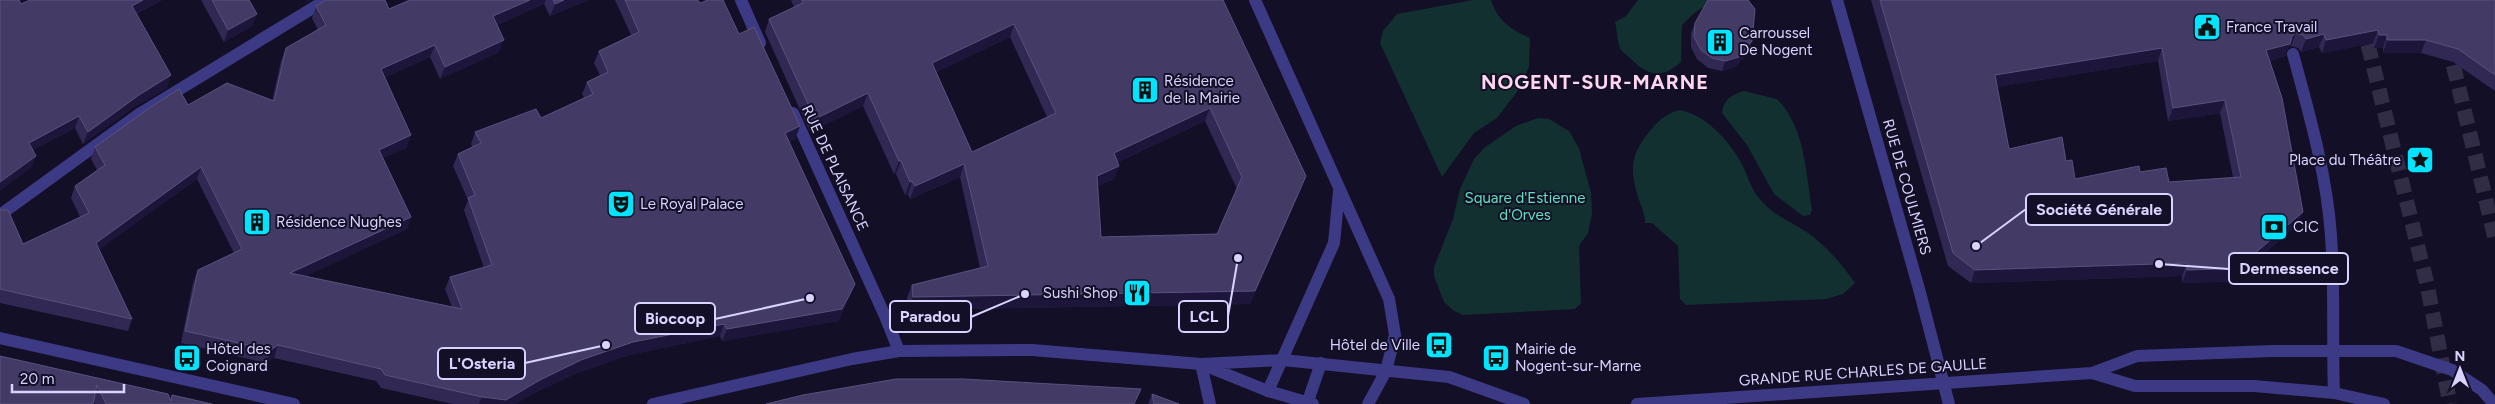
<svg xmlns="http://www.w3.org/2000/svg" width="2495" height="404" font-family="Figtree,sans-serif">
<rect width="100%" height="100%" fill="#130f26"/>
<!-- green -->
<path fill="#12302f" d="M1473,0H1491C1497,20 1511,30 1530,38L1529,67L1520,88L1497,118L1474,133L1442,177L1380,43L1383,31L1397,14Z
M1638,0H1738C1708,3 1704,3 1682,25L1681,62C1663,78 1650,77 1633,61C1630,57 1624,54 1621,50C1617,43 1617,30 1615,22L1626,16Z
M1744,91L1777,99C1805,127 1806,173 1812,210L1810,215L1803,216L1774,194L1747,145L1722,113C1724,99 1731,95 1744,91Z
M1680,110C1705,115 1728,139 1740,161C1747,172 1750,188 1759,198C1772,215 1791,221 1808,233C1827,247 1842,264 1855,283L1843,294L1826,299L1686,305L1680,299L1678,246L1652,223H1645C1645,213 1642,209 1639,200C1630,171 1629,157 1649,132C1658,121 1666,113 1680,110Z
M1538,118L1549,119L1569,131L1579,148L1591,193L1592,214L1588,233L1579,246L1581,303L1575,309L1463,315L1454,311L1444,302L1434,276V267L1453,219L1460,189L1474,159L1484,148L1516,126Z"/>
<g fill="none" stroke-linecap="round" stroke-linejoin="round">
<!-- motorway-tunnel -->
<path stroke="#312d47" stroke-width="15" stroke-dasharray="15 8" stroke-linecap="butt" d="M2357,0L2427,284L2450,404
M2448,43L2495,238"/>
<!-- minor -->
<path stroke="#3d3a85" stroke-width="12" d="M741,0L760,43
M1255,0L1389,299L1395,335L1386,371L1368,404
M1837,0L1919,289L1949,404
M2293,54C2309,113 2327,175 2331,236C2335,288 2332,341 2334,393
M793,113L885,316L899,351
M0,215L139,114L326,0
M1201,364L1210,404
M1268,391L1334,243L1339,191
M1307,404L1321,363"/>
<!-- tertiary -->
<path stroke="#3d3a85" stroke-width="12" d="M0,338L294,404
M1206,366L1268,391L1313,404
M2092,373L2135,386H2254L2334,393L2384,404
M653,404L852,359L899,351L1032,350L1201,364L1283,360L1449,377L1524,404
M1637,404L2092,373L2137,356L2272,351H2396L2452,370L2482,390L2494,404"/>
</g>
<!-- wall -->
<path fill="#312854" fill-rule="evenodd" d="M162,0L136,14L167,88L134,107L83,144L75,128L33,150L36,156L31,168L21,4Z
M201,0H249L257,14L252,26L224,42Z
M410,0H588L550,16L544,4L497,25L499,52L440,79L430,57L384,78L411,135L406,148L383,158L411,217L407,229L305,276L452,307L445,289L450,277L484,268L464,210L468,200L453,166L458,154L472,147L471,144L475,132L541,118L584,98L582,94L587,82L600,75L594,63L599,51L631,35L615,0H698L699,2L739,34L800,126L795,139L789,142L855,284L850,296L838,321L722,341L720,336L629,355L577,373L536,392L515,404H453L381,388L376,381L274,358L266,363L181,343L193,283L198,270L234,253L197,179L99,249L132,319L128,331L0,303V209L23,244L80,217L71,198L75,186L97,170L91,159L95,147L188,105L272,101L281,61L286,48L318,30L312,18L316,6L389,9Z
M791,0H1223L1301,189L1250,304L909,310L907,298L912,285L980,268L960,177L910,199L908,194L905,195L896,174H894L863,106L810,132L765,32L769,19L794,7ZM1010,37L1047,117L972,152L936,72ZM1205,121L1237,189L1217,234L1101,237L1097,186L1114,179L1119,166L1118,162Z
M1871,0H2495V91L2453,62L2421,53H2383V48H2374L2373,43L2322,53L2319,47L2301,52L2298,48L2291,46L2288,48L2285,56L2270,61L2298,224L2247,269L2243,281L2182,283V276L1971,283L1948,266ZM2158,61L2168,121L2220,113L2233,177L2169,182L2140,172L2075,179L2066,161L2009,149L1997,87Z
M1695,23L1749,51L1735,67L1722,71L1708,68L1697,59L1691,47V33Z
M0,356L171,400L172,395L212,404H95L94,402Z
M1152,394L1179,404H1148Z"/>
<!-- shaded-wall -->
<path fill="#1d163a" d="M143,0H162L127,18L132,6Z
M306,0H311L305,3Z
M530,0H546L544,4L488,29L493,16Z
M564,0H588L550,16L555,4Z
M257,14L252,26L224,42L228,30Z
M1014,24L1010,37L927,76L932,63Z
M2378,30L2373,43L2322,53L2326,40Z
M2296,33L2291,46L2288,48L2285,56L2262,63L2266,50Z
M2324,34L2319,47L2301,52L2306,39Z
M2379,35H2387L2383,48H2374Z
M504,40L499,52L440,79L445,67Z
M2387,40H2426L2421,53H2383Z
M1752,41L1749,51L1735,67L1722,71L1725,61Z
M435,45L430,57L376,82L381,69Z
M2162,48L2158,61L1991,88L1995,75Z
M171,75L167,88L134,107L83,144L88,132L139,95Z
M868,93L863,106L810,132L815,119Z
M2225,100L2220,113L2168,121L2173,108Z
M1210,108L1205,121L1109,166L1114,153Z
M79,116L75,128L24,155L29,143Z
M800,126L795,139L781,146L785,133Z
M411,135L406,148L375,162L379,150Z
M36,156L31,168L0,191V182Z
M899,161H901L896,174H894Z
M964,164L960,177L910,199L915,186Z
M1119,166L1114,179L1092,189L1097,176Z
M201,167L197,179L92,255L96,243Z
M1306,176L1301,189L1250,304L909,310L913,297L1255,291Z
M912,181L908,194L905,195L910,182Z
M2303,212L2298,224L2247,269L2243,281L2182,283L2187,270L2247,260Z
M411,217L407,229L286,286L290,273Z
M2187,263L2182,276L1971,283L1975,270Z
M855,284L850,296L838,321L722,341L727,329Z
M724,324L720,336L629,355L577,373L536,392L515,404H479L482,397L540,380L581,360L633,342Z
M278,345L274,358L266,363L271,350Z"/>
<!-- building -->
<path fill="#433a66" stroke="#5a527e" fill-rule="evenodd" d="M0,0H19L21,4L30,0H143L132,6L171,75L139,95L88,132L79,116L29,143L36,156L0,182Z
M212,0H249L257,14L228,30Z
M326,0H385L389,9L410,0H530L493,16L504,40L445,67L435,45L381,69L411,135L379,150L411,217L290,273L462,309L450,277L492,265L468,198L475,195L458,154L481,143L475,132L536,109L541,118L593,94L587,82L608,72L599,51L639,32L625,0H698L699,2L701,3L707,0H723L739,34L754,27L800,126L785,133L855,284L842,309L727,329L724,324L633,342L581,360L540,380L506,400L482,397L385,375L381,369L278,345L271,350L185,331L198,270L242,249L201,167L96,243L132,319L0,289V209L2,210H8L23,244L89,213L75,186L105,165L95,147L148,109L179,89L188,105L227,83L274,101L286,48L326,25L316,6Z
M553,0H564L555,4Z
M802,0H1223L1306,176L1255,291L913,297L912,285L988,266L964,164L915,186L912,181L910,182L901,161H899L868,93L815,119L769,19L803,3ZM1014,24L1056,113L972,152L932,63ZM1210,108L1242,177L1217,234L1101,237L1097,176L1119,166L1114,153Z
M1708,0H1748L1755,9L1752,41L1739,57L1725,61L1712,58L1701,50L1694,37L1695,23Z
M1880,0H2495V75L2458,49L2426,40H2387V35H2379L2378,30L2326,40L2324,34L2306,39L2303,35L2296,33L2292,36L2290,44L2266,50L2282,98L2303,212L2247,260V268L2187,270V263L1975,270L1953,253ZM2162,48L2173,108L2225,100L2241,177L2169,182L2166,168L2140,172L2139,166L2075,179L2072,160L2066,161L2062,137L2009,149L1995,75Z
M0,356L168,394L171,401L172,395L212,404H106L97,385L93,404H0Z
M896,379H963L1141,389L1134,404H766L803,395Z
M1152,394L1179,404H1154Z"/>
<!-- icons -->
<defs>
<g id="civic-square" transform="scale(1.4375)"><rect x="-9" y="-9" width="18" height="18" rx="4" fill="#00e5ff" stroke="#130f26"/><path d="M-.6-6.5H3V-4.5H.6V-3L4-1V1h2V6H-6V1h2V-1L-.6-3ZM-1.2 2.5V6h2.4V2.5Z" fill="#111"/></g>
<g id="building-square" transform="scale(1.4375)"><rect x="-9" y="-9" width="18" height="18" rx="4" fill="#00e5ff" stroke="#130f26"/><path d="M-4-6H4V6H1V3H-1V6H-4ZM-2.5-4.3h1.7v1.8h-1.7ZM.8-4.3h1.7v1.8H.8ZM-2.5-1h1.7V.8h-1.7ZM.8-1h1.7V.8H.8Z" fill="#111"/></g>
<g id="sight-square" transform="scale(1.4375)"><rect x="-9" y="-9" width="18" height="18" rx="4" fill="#00e5ff" stroke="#130f26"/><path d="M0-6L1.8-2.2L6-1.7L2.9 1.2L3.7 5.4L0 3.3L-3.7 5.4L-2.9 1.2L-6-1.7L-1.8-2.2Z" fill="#111"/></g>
<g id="theatre-square" transform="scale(1.4375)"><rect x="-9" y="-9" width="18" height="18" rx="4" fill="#00e5ff" stroke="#130f26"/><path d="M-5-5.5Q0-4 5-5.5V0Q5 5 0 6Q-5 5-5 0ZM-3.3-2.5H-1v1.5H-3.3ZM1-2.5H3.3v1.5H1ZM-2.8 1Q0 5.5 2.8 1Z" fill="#111"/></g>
<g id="bank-square" transform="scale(1.4375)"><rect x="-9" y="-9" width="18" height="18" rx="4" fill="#00e5ff" stroke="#130f26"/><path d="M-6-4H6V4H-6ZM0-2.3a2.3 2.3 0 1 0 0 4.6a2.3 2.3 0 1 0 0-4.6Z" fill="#111"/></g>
<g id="restaurant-square" transform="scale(1.4375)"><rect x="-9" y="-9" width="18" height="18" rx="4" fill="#00e5ff" stroke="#130f26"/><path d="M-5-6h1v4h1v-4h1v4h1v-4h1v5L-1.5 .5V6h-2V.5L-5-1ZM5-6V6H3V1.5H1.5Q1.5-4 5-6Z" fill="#111"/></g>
<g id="bus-square" transform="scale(1.4375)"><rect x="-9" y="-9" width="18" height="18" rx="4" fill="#00e5ff" stroke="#130f26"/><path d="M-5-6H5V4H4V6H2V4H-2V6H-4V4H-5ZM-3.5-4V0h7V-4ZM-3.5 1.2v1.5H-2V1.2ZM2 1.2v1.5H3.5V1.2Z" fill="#111"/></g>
</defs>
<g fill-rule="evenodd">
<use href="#civic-square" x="2207" y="27"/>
<use href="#building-square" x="1720" y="42"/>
<use href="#building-square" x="1145" y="90"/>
<use href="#sight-square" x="2420" y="160"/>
<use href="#theatre-square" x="621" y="204"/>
<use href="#building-square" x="257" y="222"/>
<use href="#bank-square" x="2274" y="227"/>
<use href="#restaurant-square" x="1137" y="293"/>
<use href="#bus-square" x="1439" y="345"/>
<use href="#bus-square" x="187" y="358"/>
<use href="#bus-square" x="1496" y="358"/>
</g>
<g text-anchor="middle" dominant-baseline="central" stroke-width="4" stroke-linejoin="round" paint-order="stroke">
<!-- poi labels -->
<g font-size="15" fill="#d9d4ff" stroke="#130f26" text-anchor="start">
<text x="2226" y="27">France Travail</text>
<text x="1739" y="33">Carroussel<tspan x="1739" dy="17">De Nogent</tspan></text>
<text x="1164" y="81">Résidence<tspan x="1164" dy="17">de la Mairie</tspan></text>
<text x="2401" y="160" text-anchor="end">Place du Théâtre</text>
<text x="640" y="204">Le Royal Palace</text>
<text x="276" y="222">Résidence Nughes</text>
<text x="2293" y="227">CIC</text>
<text x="1118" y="293" text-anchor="end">Sushi Shop</text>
<text x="1420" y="345" text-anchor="end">Hôtel de Ville</text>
<text x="206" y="349">Hôtel des<tspan x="206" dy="17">Coignard</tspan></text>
<text x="1515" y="349">Mairie de<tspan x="1515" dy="17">Nogent-sur-Marne</tspan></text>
</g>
<!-- street labels -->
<g font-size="15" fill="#d9d4ff" stroke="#130f26">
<text transform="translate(835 168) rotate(65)">RUE DE PLAISANCE</text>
<text transform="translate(1907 187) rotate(74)">RUE DE COULMIERS</text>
<text transform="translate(1863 372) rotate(-4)">GRANDE RUE CHARLES DE GAULLE</text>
</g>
<!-- park labels -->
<g font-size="15" fill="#5fe0c0" stroke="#130f26">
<text x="1525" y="198">Square d'Estienne<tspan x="1525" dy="17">d'Orves</tspan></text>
</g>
<!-- district labels -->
<g font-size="20" font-weight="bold" letter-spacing="1" fill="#ffd6f0" stroke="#130f26">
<text x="1595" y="82">NOGENT-SUR-MARNE</text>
</g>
</g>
<!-- callouts -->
<path fill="none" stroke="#d9d4ff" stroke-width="2" d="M1976 246L2026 209M2159 264L2229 269M1238 258L1228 316M1025 294L971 317M810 298L715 319M606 345L525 363"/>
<g fill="#d9d4ff" stroke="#130f26" stroke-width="2">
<circle cx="1976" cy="246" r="5"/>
<circle cx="2159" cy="264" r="5"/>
<circle cx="1238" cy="258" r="5"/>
<circle cx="1025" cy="294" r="5"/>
<circle cx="810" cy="298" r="5"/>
<circle cx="606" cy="345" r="5"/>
</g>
<g fill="#130f26" stroke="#d9d4ff" stroke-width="2">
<rect x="2026" y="194" width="146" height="31" rx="5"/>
<rect x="2229" y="253" width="119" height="31" rx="5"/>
<rect x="1179" y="301" width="49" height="31" rx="5"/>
<rect x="890" y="301" width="81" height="31" rx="5"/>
<rect x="635" y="303" width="80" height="31" rx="5"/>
<rect x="438" y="348" width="87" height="31" rx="5"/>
</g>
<g font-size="16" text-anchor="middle" font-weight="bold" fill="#d9d4ff">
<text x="2099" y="215">Société Générale</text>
<text x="2289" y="274">Dermessence</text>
<text x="1204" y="322">LCL</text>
<text x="930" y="322">Paradou</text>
<text x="675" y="324">Biocoop</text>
<text x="482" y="369">L'Osteria</text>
</g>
<!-- north arrow -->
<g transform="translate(2460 369)" stroke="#130f26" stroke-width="4" paint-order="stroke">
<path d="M0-4L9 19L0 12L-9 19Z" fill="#d9d4ff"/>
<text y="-8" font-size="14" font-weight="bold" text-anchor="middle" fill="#d9d4ff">N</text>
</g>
<!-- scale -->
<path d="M12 384v8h112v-8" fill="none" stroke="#d9d4ff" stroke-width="2.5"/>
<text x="20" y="384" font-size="15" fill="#d9d4ff" stroke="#130f26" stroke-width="4" paint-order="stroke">20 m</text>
</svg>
